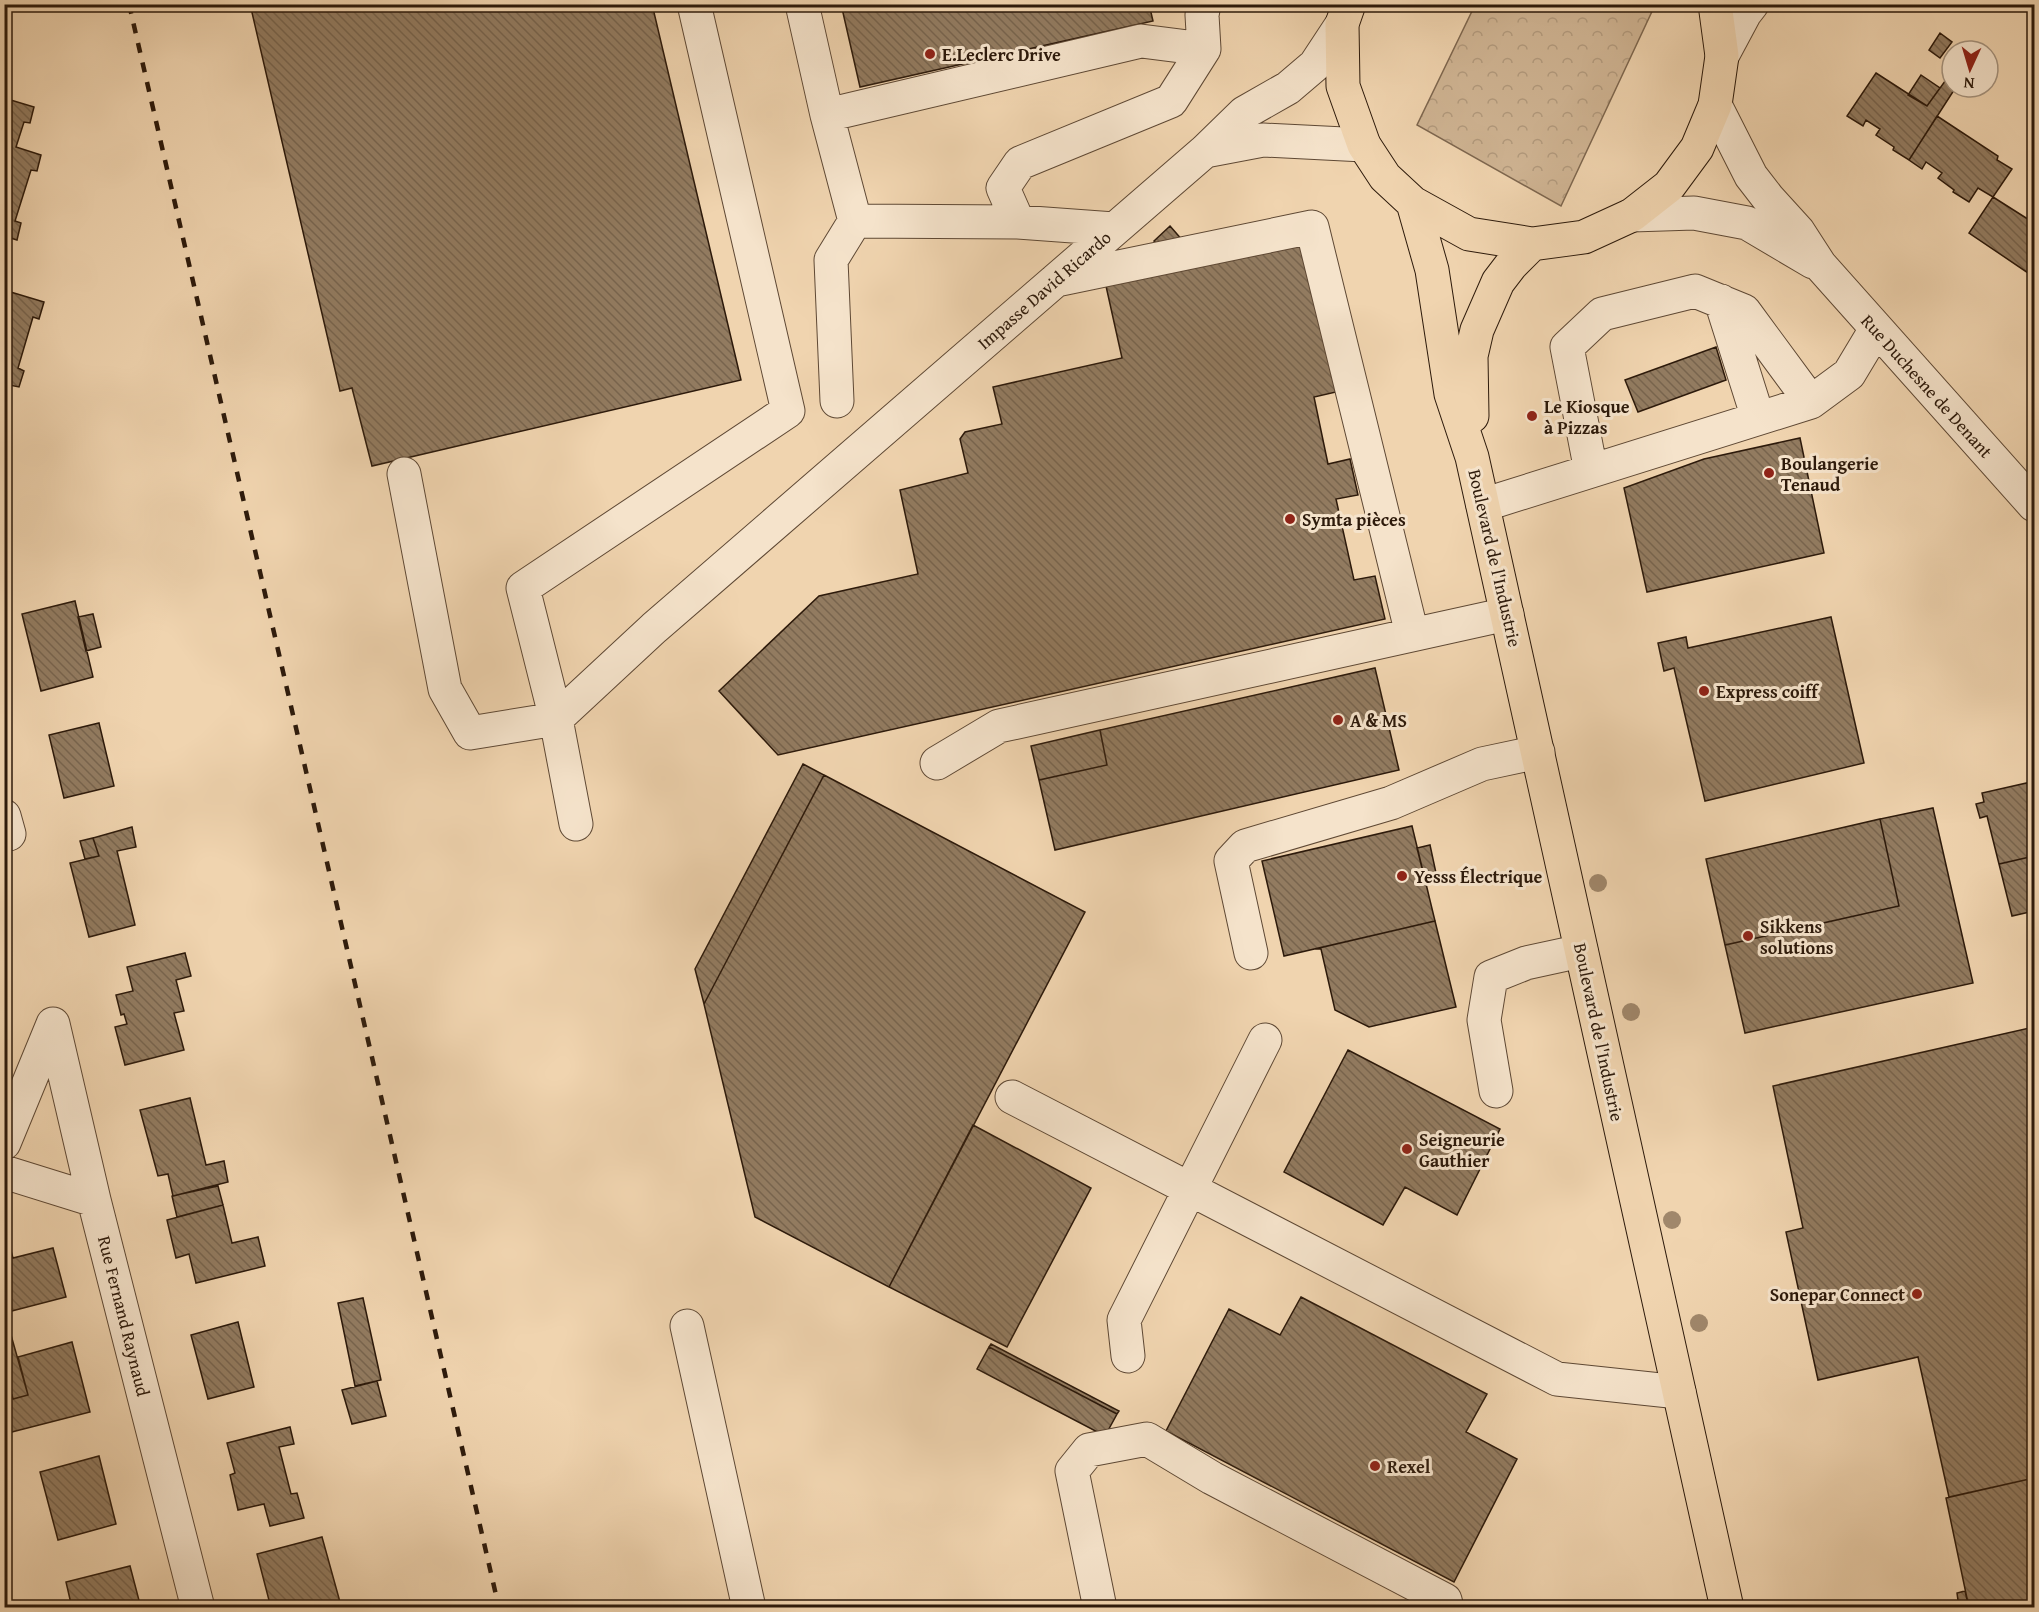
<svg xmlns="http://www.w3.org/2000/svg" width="2039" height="1612" font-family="'Gentium Book Plus',serif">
<defs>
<pattern id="forest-crowns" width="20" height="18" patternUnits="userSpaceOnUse" patternTransform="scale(1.5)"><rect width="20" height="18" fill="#cfb493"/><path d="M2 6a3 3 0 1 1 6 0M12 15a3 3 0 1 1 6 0" fill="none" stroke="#b29a7d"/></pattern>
<pattern id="building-back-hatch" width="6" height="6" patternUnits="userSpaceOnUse" patternTransform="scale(1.5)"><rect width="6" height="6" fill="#927b60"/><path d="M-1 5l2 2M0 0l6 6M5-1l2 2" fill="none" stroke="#78644d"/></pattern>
</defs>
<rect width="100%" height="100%" fill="#f0d4af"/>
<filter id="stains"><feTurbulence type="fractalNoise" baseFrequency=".00333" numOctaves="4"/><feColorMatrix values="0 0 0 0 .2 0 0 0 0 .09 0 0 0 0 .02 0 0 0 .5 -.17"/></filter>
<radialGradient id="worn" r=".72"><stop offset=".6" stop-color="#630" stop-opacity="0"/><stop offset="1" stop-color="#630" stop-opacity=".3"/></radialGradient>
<!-- forest -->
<path fill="url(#forest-crowns)" stroke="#7e674f" stroke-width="1.5" d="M1475,5H1655L1561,206L1417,125Z"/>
<!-- building -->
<path fill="url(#building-back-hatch)" stroke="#2d1a0b" stroke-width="1.5" d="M250,4H652L741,380L372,466L352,388L340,391Z
M841,4H1149L1153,21L860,87Z
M1940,33L1952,42L1940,58L1929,50Z
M1876,73L1927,106L1948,77L1952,80V87H1956L1909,160L1893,150L1894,147L1876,135L1880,129L1866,120L1863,126L1847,116Z
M1921,75L1940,88L1927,106L1908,95Z
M4,98L34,107L30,123L24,122L16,147L41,155L37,171L31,170L15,221L21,223L17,240L4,236Z
M1937,116L1998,156L1997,160L2012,169L1993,197L1978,188L1969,202L1953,192L1954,190L1938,178L1942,173L1926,162L1922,169L1909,160Z
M1993,197L2034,223V277L1969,233Z
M1170,226L1183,241L1167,255L1154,241Z
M1302,242L1336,392L1314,397L1328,464L1350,459L1358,495L1336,499L1354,580L1375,576L1385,619L778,755L719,691L819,596L918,574L900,490L968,473L960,439L965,432L1002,424L993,387L1122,358L1106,286Z
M4,290L44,302L39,319L33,317L18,368L24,371L19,387L4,384Z
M1716,347L1726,380L1638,412L1625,380Z
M1800,438L1824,553L1647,592L1624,488L1704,459Z
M75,601L93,677L41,691L22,614Z
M93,614L101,647L86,651L78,617Z
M1831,617L1864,763L1705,801L1674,668L1664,671L1658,643L1686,637L1688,648Z
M1375,668L1399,770L1055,850L1039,780L1107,765L1100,730Z
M99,723L114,786L64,798L49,735Z
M1100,730L1107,765L1039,780L1031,746Z
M803,764L824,775L704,1004L695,969Z
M824,775L1085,912L889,1287L755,1217L704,1004Z
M2031,782L2034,798V856L1999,864L1987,816L1980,818L1976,804L1984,802L1982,793Z
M1933,808L1973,983L1745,1033L1725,945L1899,906L1880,819Z
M1880,819L1899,906L1725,945L1706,859Z
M1412,826L1435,921L1284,956L1262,861Z
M132,827L136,847L117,851L135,925L89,937L70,863L99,856L93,838Z
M93,838L99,856L85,859L80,841Z
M1430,845L1436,873L1424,876L1417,848Z
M2034,856V911L2012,916L1999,864Z
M1435,921L1456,1007L1369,1027L1335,1010L1321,949H1315Z
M185,953L191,976L176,980L184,1011L174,1013L184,1050L125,1065L115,1027L127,1024L124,1014L121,1015L116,995L133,991L127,967Z
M2034,1027V1478L1949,1497L1918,1357L1818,1380L1786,1232L1803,1228L1773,1086Z
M1348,1050L1500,1129L1457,1215L1405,1187L1383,1225L1284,1172Z
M190,1098L206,1165L224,1161L228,1182L173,1196L168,1174L158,1176L140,1110Z
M973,1125L1091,1188L1007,1347L889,1287Z
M218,1186L223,1205L177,1217L172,1196Z
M223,1205L232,1243L258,1237L265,1266L196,1283L189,1254L176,1258L167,1220Z
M4,1237H7L13,1258L53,1248L66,1297L4,1313Z
M1301,1297L1487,1394L1466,1432L1517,1459L1454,1582L1166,1431L1229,1309L1280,1335Z
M363,1298L381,1380L355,1386L338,1303Z
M238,1322L254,1387L208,1399L191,1335Z
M11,1335L28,1395L13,1399L12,1395L4,1397V1336Z
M72,1342L90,1412L4,1434V1397L12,1395L13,1399L28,1395L18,1357Z
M991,1344L1119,1411L1117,1414L989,1347Z
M989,1347L1117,1414L1105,1436L977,1369Z
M377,1381L386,1416L352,1424L342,1390Z
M290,1427L294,1444L279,1447L291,1494L297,1493L304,1518L270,1526L264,1504L238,1510L230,1475L235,1473L227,1443Z
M99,1456L116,1524L58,1540L40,1472Z
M2034,1478V1608H1969L1946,1498Z
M322,1537L340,1602L330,1605L331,1608H271L257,1554Z
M130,1566L141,1608H72L66,1582Z
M1965,1591L1969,1608H1959L1957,1593Z"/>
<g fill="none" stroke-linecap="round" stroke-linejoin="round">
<!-- minor casing -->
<g stroke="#5e4834" stroke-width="35">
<path id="minor" d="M802,4L827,115L855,221L1018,222L1114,229
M1722,56L1745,13L1752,4
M1715,105L1751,176L1768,198L1798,231L1820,265L2034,505
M827,115L1141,41L1204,49
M1205,151L1263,140L1364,145
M1632,215L1694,213L1747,223L1813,262
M1018,222L1003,188L1020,163L1171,101L1204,49L1202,15L1204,4
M1056,280L1312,227L1412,634
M1721,301L1758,418
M837,401L831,260L855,221
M1591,471L1567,347L1602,314L1695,291L1744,311L1811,402
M404,474L445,689L470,733L556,719L523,588L788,411L694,4
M1483,505L1811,402L1849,374L1876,329
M937,763L999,726L1507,614
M4,816L9,834
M576,824L556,719L654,628L1205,151L1244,113L1288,88L1315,65L1342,24
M1251,953L1231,861L1245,846L1391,803L1482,764L1538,752
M53,1024L94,1200L198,1608
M1496,1091L1484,1020L1491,977L1526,963L1581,951
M1012,1097L1557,1379L1679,1392
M4,1143L53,1024
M4,1172L94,1200
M687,1326L749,1608
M1128,1356L1124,1320L1265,1040
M1100,1608L1072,1471L1089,1450L1147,1439L1212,1478L1445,1600L1447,1608"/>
</g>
<!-- major casing -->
<g stroke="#2d1a0b" stroke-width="35">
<path id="major" d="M1349,4L1342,24L1343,86L1364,145L1385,177L1413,203L1469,234L1532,244L1584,237L1632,215L1669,186L1697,148L1715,105L1722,56L1715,4
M1413,203L1432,270L1451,394L1472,457L1727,1608
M1472,416L1471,356L1477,330L1498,282L1511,265L1532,244"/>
</g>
<!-- minor -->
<use href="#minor" stroke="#f5e3cb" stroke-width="33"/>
<!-- major -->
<use href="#major" stroke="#f0d4af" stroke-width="33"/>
<!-- rail -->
<path stroke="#2d1a0b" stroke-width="4.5" stroke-dasharray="10 10" stroke-linecap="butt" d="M129,4L499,1608"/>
</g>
<!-- trees -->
<g fill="#a0876b">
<circle cx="1598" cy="883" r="9"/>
<circle cx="1631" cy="1012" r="9"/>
<circle cx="1672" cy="1220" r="9"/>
<circle cx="1699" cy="1323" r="9"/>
</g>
<!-- markers -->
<g fill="#8f2418" stroke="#f5e3cb" stroke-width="2">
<circle cx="930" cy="54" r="6"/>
<circle cx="1532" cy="416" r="6"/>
<circle cx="1769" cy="473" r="6"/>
<circle cx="1290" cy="519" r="6"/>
<circle cx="1704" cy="691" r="6"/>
<circle cx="1338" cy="720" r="6"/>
<circle cx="1402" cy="876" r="6"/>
<circle cx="1748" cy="936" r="6"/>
<circle cx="1407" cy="1149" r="6"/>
<circle cx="1917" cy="1294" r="6"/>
<circle cx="1375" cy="1466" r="6"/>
</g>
<g text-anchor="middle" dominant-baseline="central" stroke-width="6" stroke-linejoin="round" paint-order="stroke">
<!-- poi labels -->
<g font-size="18" font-weight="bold" fill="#2d1a0b" stroke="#f5e3cb" text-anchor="start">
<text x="942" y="54">E.Leclerc Drive</text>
<text x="1544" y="406">Le Kiosque<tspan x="1544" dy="21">à Pizzas</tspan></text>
<text x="1781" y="463">Boulangerie<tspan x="1781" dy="21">Tenaud</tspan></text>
<text x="1302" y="519">Symta pièces</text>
<text x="1716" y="691">Express coiff</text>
<text x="1350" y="720">A &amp; MS</text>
<text x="1414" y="876">Yesss Électrique</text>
<text x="1760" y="926">Sikkens<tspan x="1760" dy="21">solutions</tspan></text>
<text x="1419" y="1139">Seigneurie<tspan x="1419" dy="21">Gauthier</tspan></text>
<text x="1905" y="1294" text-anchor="end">Sonepar Connect</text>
<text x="1387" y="1466">Rexel</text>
</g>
<!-- street labels -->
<g font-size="18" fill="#2d1a0b" stroke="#f5e3cb">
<text transform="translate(1044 290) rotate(-41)">Impasse David Ricardo</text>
<text transform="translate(1927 386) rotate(48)">Rue Duchesne de Denant</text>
<text transform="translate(1495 558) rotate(77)">Boulevard de l'Industrie</text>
<text transform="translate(1599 1032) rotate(78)">Boulevard de l'Industrie</text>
<text transform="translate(124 1316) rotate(76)">Rue Fernand Raynaud</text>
</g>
</g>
<!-- margin -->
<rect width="2039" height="1612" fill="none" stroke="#f0d4af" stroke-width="24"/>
<rect x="6" y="6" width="2027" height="1600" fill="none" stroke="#2d1a0b" stroke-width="3"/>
<rect x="12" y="12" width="2015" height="1588" fill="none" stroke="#2d1a0b" stroke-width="1.5"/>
<!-- north arrow -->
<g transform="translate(1970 69) rotate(184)"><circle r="28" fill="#f5e3cb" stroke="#a5937e" stroke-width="1.5"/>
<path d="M0-4.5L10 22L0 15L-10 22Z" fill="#8f2418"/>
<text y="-9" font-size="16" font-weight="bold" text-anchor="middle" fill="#2d1a0b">N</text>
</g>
<rect width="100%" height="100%" filter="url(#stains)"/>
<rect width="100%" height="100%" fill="url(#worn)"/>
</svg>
